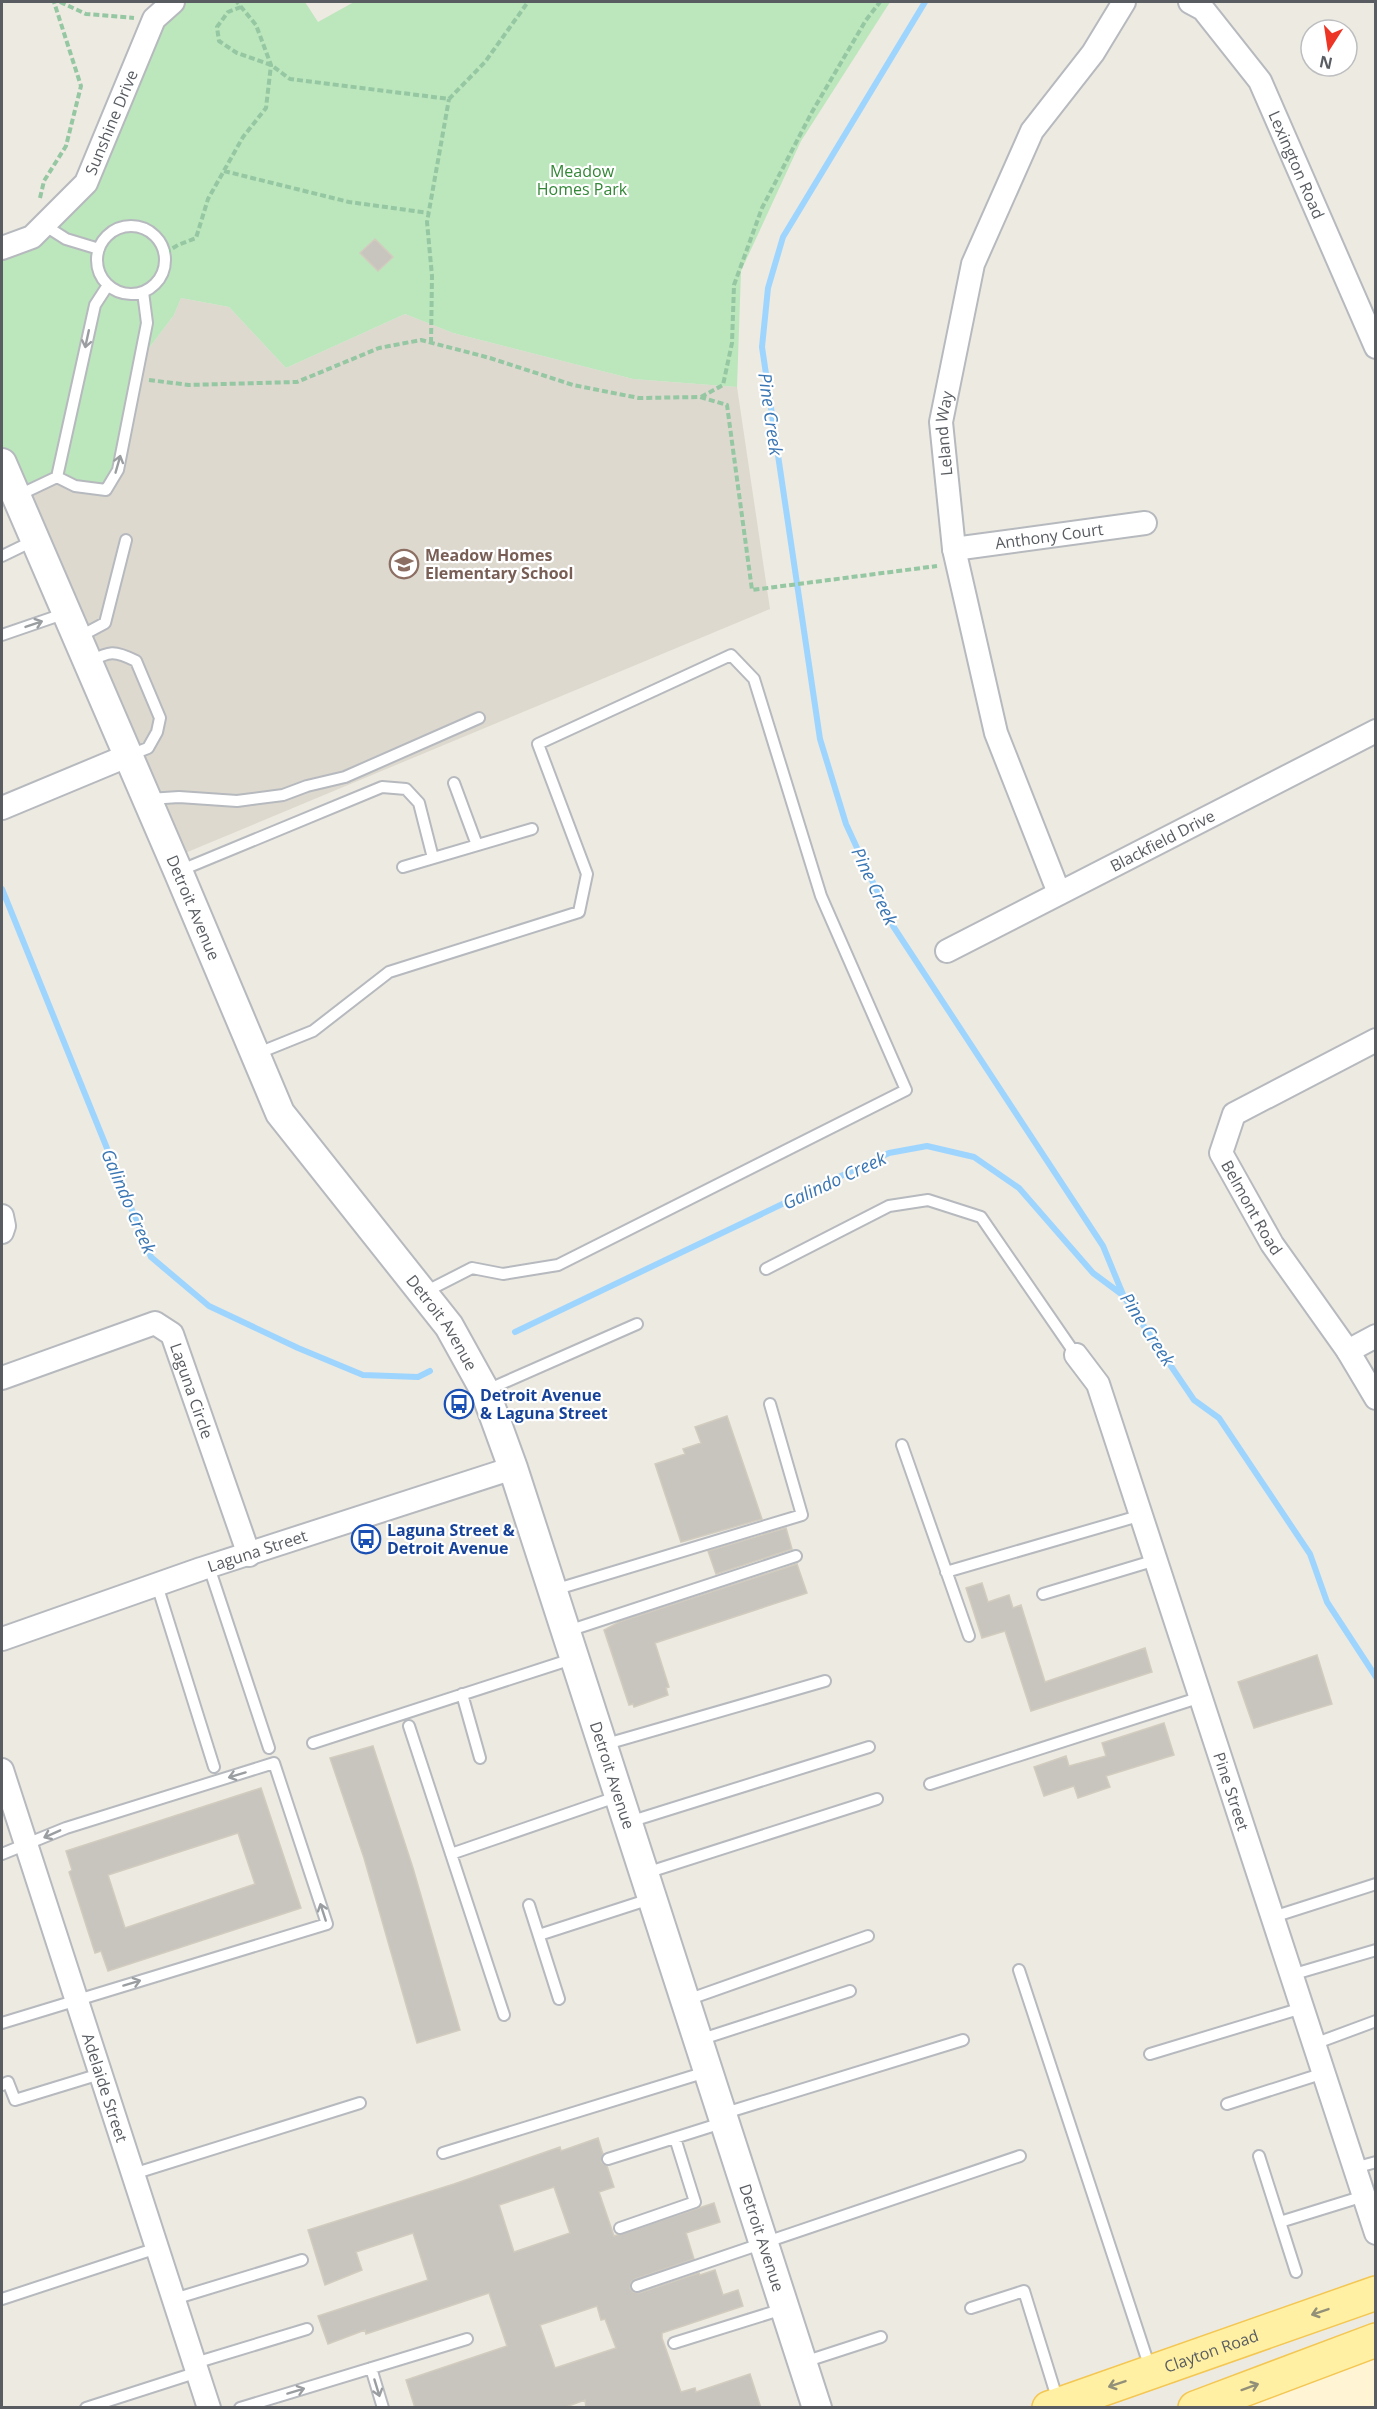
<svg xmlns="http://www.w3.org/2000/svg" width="1377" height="2409" font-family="'Open Sans',sans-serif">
<rect width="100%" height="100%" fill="#edeae1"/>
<!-- commercial -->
<path fill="#fff4d4" d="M1375,2340V2407H1195Z"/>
<!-- education -->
<path fill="#ddd9cf" d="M181,298L229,307L286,368L405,314L453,333L633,379L737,387L770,609L173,858L16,497L140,360L174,315Z"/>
<!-- green -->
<path fill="#bce6bc" d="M173,2H305L318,22L354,2H890L801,141L741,271L737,387L633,379L453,333L405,314L286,368L229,307L181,298L174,315L140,360L118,470L105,490L57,478L16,497L2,463V249L86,183Z"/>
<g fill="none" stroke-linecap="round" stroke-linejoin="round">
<!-- stream -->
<path stroke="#9ed5ff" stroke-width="6" d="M925,2L783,237L768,288L762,347L820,739L846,824L893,926L1103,1246L1124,1297L1194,1400L1219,1418L1310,1554L1327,1602L1376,1677
M2,889L151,1257L209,1306L298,1348L363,1375L418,1377L430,1371
M515,1332L889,1153L927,1146L974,1157L1019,1188L1093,1273L1124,1296"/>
</g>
<!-- building -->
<path fill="#c8c4be" stroke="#d2ccbf" stroke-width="1.5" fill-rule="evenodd" d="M375,239L393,257L378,271L360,253Z
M727,1416L762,1519L681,1542L655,1464L685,1454L683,1449L701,1443L695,1427Z
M786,1528L792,1549L716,1574L708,1551Z
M797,1564L807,1593L655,1643L669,1687L666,1688L668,1695L634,1707L633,1704L629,1705L604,1630L619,1622Z
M982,1583L988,1602L1009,1595L1013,1608L1021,1605L1045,1682L1145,1648L1152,1672L1031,1711L1005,1631L982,1638L966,1588Z
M1317,1655L1332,1704L1254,1728L1238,1682Z
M1164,1723L1174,1755L1106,1776L1110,1787L1078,1798L1074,1786L1044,1796L1034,1767L1066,1756L1069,1766L1106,1756L1102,1743Z
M373,1746L413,1868L460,2030L417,2043L364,1858L330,1758Z
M261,1788L301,1908L108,1971L101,1951L95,1953L69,1872L72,1870L66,1851ZM238,1833L255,1884L125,1928L108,1875Z
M598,2138L603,2154L601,2162L607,2166L614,2187L599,2192L614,2236L714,2203L720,2222L686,2233L694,2259L635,2279L631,2282L630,2288L633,2292L639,2293L699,2273L700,2275L715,2270L723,2295L738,2290L743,2306L662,2333V2338L681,2392L695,2388L696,2392L750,2374L761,2408H586L585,2400L563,2408H415L406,2380L507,2346L489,2293L366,2334L365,2330L328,2344L318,2316L428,2280L413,2233L356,2252L362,2270L325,2285L308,2230L454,2184L560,2147L561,2151ZM554,2187L570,2233L514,2252L499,2205ZM597,2306L601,2320L605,2319L616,2348L555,2368L540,2325Z"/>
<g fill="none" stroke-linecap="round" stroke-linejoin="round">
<!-- service casing -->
<g stroke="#b6b9be" stroke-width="14">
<path id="service" d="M44,225L66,239L99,249
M97 260a34 34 0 1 1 68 0a34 34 0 1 1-68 0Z
M57,477L75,486L106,490L118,470L147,323L143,292
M57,477L95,305L108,285
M17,496L57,477
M2,556L35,540
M2,635L66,613
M77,638L105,623L126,540
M88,662C110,651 114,650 136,661L160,718L157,732L148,748L130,755
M454,783L477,845
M149,799L179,797L237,801L283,795L307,786L345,777L479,718
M403,867L532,829
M179,871L382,787L406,789L419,803L433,858
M256,1054L313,1031L389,972L579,912L587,874L538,744L731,655L754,679L821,896L906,1090L558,1265L503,1274L472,1268L423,1293
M766,1269L889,1206L928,1200L981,1217L1076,1355
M487,1390L637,1324
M902,1445L969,1636
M209,1567L269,1748
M946,1572L1142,1515
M157,1585L214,1767
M554,1590L802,1515L770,1404
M1043,1594L1156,1560
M568,1631L796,1556
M462,1694L480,1758
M409,1726L504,2015
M313,1743L575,1658
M603,1745L825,1681
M930,1784L1201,1697
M629,1822L869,1747
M2,1854L66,1828L274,1763L327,1924L2,2023
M451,1854L619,1796
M646,1873L877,1799
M529,1905L559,1999
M1273,1917L1376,1884
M539,1935L650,1899
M1019,1970L1150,2368
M1291,1975L1376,1950
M687,2000L868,1936
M699,2040L850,1991
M1314,2044L1376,2021
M1150,2054L1302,2008
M2,2085L8,2082L15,2100L100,2074
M1227,2104L1324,2073
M722,2114L963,2040
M443,2153L706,2072
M1259,2156L1296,2272
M608,2159L725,2122
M1354,2168L1376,2162
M133,2174L360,2103
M1280,2222L1364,2196
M620,2228L695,2202L675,2138
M637,2286L1020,2156
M2,2299L157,2248
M174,2299L302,2260
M971,2308L1024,2291L1058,2401
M674,2343L783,2309
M804,2362L881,2337
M195,2363L307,2329
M371,2368L383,2408
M86,2408L198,2372
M240,2408L467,2339"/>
</g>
<!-- minor casing -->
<g stroke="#b6b9be" stroke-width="26">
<g id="minor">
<path id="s1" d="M1190,2L1203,9L1260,81L1376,347"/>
<path id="s2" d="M2,248L32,237L86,183L154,19L173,2"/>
<path id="s3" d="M954,549L1145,523"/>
<path d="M2,808L127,756"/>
<path id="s4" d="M1059,893L996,733L954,549L941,422L973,264L1032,131L1093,53L1124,2"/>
<path id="s5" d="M947,951L1376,731"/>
<path id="s6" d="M1376,1040L1234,1114L1221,1153L1272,1244L1348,1351L1376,1398"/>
<path d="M2,1216L4,1226L2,1232"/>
<path d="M1348,1351L1376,1336"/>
<path id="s7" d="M1076,1355L1098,1384L1376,2233"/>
<path id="s8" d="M2,1378L155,1323L172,1334L249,1555"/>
<path id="s9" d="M2,1639L201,1569L513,1468"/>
<path id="s10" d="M2,1770L209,2408"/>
</g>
</g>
<!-- tertiary casing -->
<g stroke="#b6b9be" stroke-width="32">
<g id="tertiary">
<path id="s11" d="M2,463L178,871L280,1113L449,1326L485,1391L513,1468L817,2408"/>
</g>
</g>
<!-- primary casing -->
<g stroke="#f4c652" stroke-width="36">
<g id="primary">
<path id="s12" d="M1049,2408L1376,2293"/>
<path d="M1195,2408L1376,2340"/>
</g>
</g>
<!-- path -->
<path stroke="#95c7a2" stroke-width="4" stroke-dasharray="6 3" stroke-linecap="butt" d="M60,2L86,14L134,18
M241,7L228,12L217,27L219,41L237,53L271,65L290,79L449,99L485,62L528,2
M224,171L349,202L429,213
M40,198L44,181L66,146L81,86L54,2
M165,253L178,245L196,238L208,199L243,137L266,108L271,65L256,25L237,2
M431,343L432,276L427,222L449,99
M149,380L189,385L297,382L379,348L421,340L490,358L573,385L639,398L700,397L727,405L752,590L937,566
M701,397L723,385L732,343L734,285L762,208L812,112L866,20L880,2"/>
<!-- service -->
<use href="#service" stroke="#fff" stroke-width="10"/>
<!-- minor -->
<use href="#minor" stroke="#fff" stroke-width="22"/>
<!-- tertiary -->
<use href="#tertiary" stroke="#fff" stroke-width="28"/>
<!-- primary -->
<use href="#primary" stroke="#fff0a3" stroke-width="33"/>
</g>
<!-- one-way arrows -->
<defs><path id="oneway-shaft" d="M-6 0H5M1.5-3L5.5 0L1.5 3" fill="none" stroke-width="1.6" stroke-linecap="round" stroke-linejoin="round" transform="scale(1.5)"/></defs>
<g stroke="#9b9ea1">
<use href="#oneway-shaft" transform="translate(87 339) rotate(102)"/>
<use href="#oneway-shaft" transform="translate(118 464) rotate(-74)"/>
<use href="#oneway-shaft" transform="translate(34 624) rotate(-19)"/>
<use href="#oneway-shaft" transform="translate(237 1775) rotate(163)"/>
<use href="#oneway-shaft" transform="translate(52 1834) rotate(156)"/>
<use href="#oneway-shaft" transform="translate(323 1912) rotate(-108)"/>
<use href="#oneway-shaft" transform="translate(132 1983) rotate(-17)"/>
<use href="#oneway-shaft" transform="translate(377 2388) rotate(73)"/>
<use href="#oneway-shaft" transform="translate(296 2391) rotate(-17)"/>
</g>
<g stroke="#939079">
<use href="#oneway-shaft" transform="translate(1320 2312) rotate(161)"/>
<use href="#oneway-shaft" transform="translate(1117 2384) rotate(161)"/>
<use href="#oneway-shaft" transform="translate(1250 2387) rotate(-20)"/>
</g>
<!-- icons -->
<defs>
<g id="school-ring" transform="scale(1.5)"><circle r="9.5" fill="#fff" stroke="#8d6e63" stroke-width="1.5"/><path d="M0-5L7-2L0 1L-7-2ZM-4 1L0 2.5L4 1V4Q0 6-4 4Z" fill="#8d6e63"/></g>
<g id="bus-ring" transform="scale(1.5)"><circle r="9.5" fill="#fff" stroke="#1a4fb4" stroke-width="1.5"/><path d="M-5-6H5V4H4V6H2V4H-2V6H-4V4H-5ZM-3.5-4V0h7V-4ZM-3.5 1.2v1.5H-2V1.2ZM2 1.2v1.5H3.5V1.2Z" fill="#1a4fb4"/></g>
</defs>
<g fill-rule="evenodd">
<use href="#school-ring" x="404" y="564"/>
<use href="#bus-ring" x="459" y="1404"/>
<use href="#bus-ring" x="366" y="1539"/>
</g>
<g text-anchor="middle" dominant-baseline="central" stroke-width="4.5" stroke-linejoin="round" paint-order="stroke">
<!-- street labels -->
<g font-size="16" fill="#595d62" stroke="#fff">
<text stroke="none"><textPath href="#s2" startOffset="174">Sunshine Drive</textPath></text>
<text stroke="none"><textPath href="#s1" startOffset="198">Lexington Road</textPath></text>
<text stroke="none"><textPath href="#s4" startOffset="477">Leland Way</textPath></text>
<text stroke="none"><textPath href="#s3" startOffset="96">Anthony Court</textPath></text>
<text stroke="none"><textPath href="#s5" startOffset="242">Blackfield Drive</textPath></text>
<text stroke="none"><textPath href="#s11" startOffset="484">Detroit Avenue</textPath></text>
<text stroke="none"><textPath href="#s6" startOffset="264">Belmont Road</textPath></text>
<text stroke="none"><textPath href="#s11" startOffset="972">Detroit Avenue</textPath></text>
<text stroke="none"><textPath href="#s8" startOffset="243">Laguna Circle</textPath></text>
<text stroke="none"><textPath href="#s9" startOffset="270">Laguna Street</textPath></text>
<text stroke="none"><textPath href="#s11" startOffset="1458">Detroit Avenue</textPath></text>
<text stroke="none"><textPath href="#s7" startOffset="465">Pine Street</textPath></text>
<text stroke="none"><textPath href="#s10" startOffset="334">Adelaide Street</textPath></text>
<text stroke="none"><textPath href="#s11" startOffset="1944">Detroit Avenue</textPath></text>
<text stroke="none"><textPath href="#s12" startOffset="172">Clayton Road</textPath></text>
</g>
<!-- park labels -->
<g font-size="16" fill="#338737" stroke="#fff">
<text x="582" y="171">Meadow<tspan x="582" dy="18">Homes Park</tspan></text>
</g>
<!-- education labels -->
<g font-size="16" font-weight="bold" fill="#785e54" stroke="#fff" text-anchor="start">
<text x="425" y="555">Meadow Homes<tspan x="425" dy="18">Elementary School</tspan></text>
</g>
<!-- transit labels -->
<g font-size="16" font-weight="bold" fill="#164399" stroke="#fff" text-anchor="start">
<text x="480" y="1395">Detroit Avenue<tspan x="480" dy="18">&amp; Laguna Street</tspan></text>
<text x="387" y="1530">Laguna Street &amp;<tspan x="387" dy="18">Detroit Avenue</tspan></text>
</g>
<!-- water labels -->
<g font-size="18" font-style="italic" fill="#3a76b3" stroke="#fff">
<text transform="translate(771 414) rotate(82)">Pine Creek</text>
<text transform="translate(875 886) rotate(65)">Pine Creek</text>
<text transform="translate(834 1180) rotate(-25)">Galindo Creek</text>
<text transform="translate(129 1201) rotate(67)">Galindo Creek</text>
<text transform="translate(1148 1329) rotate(57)">Pine Creek</text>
</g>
</g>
<!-- border -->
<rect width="1377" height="2409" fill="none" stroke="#595d62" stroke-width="6"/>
<!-- north arrow -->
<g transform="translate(1329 48) rotate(192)"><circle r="28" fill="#ffffff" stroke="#bdbec0" stroke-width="1.5"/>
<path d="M0-4.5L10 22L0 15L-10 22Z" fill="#ed3526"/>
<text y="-9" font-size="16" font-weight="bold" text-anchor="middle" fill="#595d62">N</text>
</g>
</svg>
